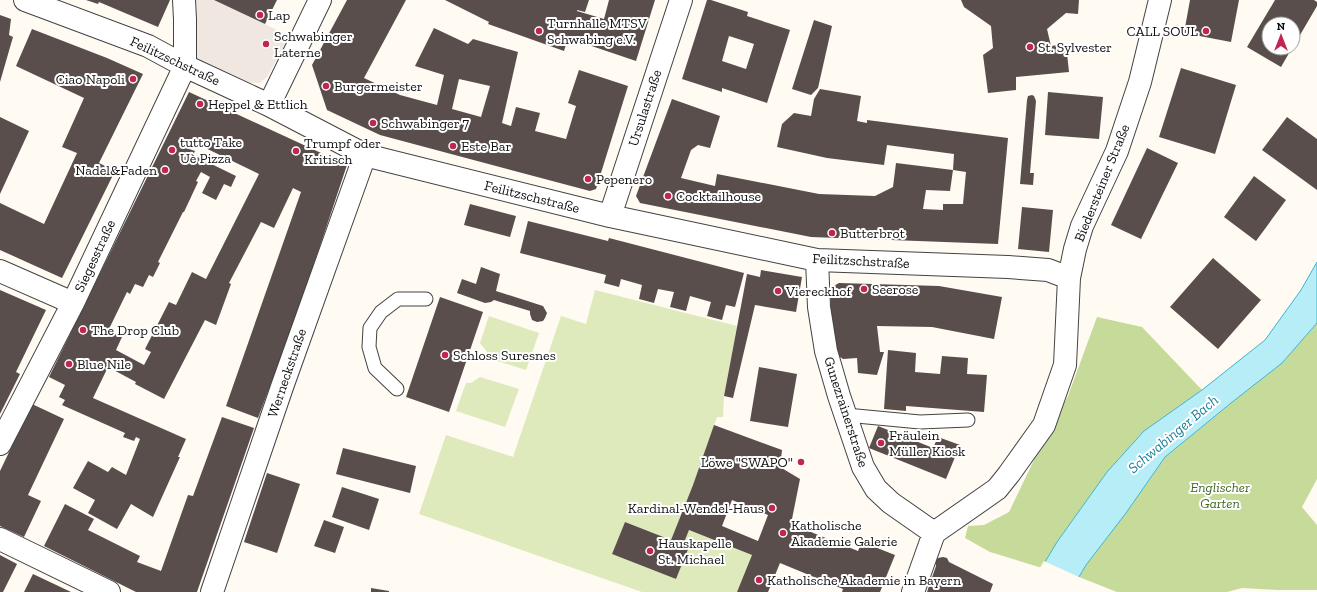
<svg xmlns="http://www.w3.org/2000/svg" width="1317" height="592" font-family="'Zilla Slab',serif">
<rect width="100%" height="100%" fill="#fffaf2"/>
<!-- green -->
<path fill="#deeabb" d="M595,290L737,326L724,396L723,417H717L693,485L671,540L625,522L612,554L676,579L689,548L683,545L689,530L752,555L737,592H642L419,514L446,435L513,457L561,316L586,324Z
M489,316L539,333L526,370L488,358L487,352L480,343Z
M480,377L519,389L505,427L456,411L466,383H471Z"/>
<!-- forest -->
<path fill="#c6db9a" d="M1097,317L1142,327L1202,390L1144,431L1107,472L1057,542L1042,568L990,552L965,538L968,526L984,525L1009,512L1034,460L1068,396Z
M1317,323V479L1302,507L1317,525V590H1277L1242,588L1227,592H1117L1079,577L1086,565L1126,513L1165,457L1231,403L1282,363Z"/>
<!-- plaza -->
<path fill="#f0e8e0" d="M189,0H214L265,24L288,36L289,38L267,77L259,83L245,82L199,60L194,56Z"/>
<!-- water -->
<path fill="#b7edf7" stroke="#3db5ce" d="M1317,262V323L1282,363L1231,403L1165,457L1126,513L1086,565L1070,592H1027L1057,542L1107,472L1144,431L1202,390L1265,340L1301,290Z"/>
<!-- pier -->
<path fill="#fffaf2" d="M1044,561L1081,578L1072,592H1025Z"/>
<!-- building -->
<path fill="#594e4c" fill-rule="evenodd" d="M86,0H170L158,27L99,2L98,4Z
M214,0H277L265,24Z
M347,0H406L364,78L400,95L437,105L444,75L415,66L434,28L468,44L473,39L518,52L502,123L511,126L516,107L540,113L535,131L566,139L576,106L568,103L579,70L628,86L596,189L590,191L380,135L327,110L312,65ZM459,79L490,86L481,117L452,109Z
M445,0H589L585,12L577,10V11L604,19L609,0H655L636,61L568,38L564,51L488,24L489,22Z
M707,0H711L748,12L747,16L790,30L767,103L722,88V92L682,79ZM729,36L754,44L746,69L722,61Z
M961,0H1079L1078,14L1066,13L1047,29L1051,46L1066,44L1069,72L1016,77V90L988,93L983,55L993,48L991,26L964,7Z
M1190,0H1239L1231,42L1184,33Z
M1275,0H1314L1317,2V6L1293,47V24H1269V48H1292L1281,67L1247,47Z
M0,15L11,19L9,35L13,37L0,82Z
M814,20L832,26L818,88L811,95L792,89Z
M32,29L107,58L143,74L99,163L115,171L62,278L0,250V203L44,224L77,153L62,147L84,98L16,66Z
M1181,68L1236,85L1215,154L1159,137Z
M820,89L861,96L857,121L867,123V120L1008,138L998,244L811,237L640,203L636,196L672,99L720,116L710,148L698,145L691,150L681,178L715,186L717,174L819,194L875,196L893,187L896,163L953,170L950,191L926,190L923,209L943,210V204H963L966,172L953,170L954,154L887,145L884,165L827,158L777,147L782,124L794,113L811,116L814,99Z
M189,92L347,165L297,315L258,418L226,406L301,192L293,188L274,228L261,222L229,283L231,284L216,325L205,320L164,399L135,384L136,382L108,367L93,398L186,439L178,457H180L153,517L131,504L117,529L88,513L95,500L73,488L88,461L108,472L112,467L126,475L140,439L136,437L134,441L123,437L125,433L62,405L65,400L59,397L65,385L49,377ZM193,142L259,174L206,279L192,272L176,305L169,302L145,349L151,352L144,365L116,350L122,337L108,331L127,292L130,294L135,284L143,287L149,275L153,277L160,263L158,262L183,212H184L198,182L196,181L201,172L210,177L202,193L216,200L224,184L231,187L236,176L193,155L195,151L189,149Z
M1048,92L1103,97L1099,139L1045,135Z
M1032,95L1034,96L1036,101L1030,173H1034L1033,185L1020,184L1027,100L1028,96Z
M0,117L29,131L0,194Z
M1287,117L1317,139V190L1262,150Z
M1147,148L1178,163L1141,239L1111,225Z
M1254,176L1286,200L1256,241L1224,217Z
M470,204L516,216L510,237L464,225Z
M1022,207L1053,210L1049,252L1018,249Z
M528,221L608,241L609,238L744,273L735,307L726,305L722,320L707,316L711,302L690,296L686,311L670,307L674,292L658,289L654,303L639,299L642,285L621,279L619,287L604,283L606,275L520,253Z
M1213,258L1261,300L1218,349L1170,307Z
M481,267L500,274L496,291L543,306L547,313L545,318L543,321L537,322L532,320L530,314V311L494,300L491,302L485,303L457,293L462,279L476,284Z
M761,270L802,277L796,312L755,305L733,398L724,396L747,274L760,277Z
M839,283L939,286L1002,297L994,339L932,327L877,326L880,352H884L877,375L858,373L857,358L843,359L837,355L832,325L830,293L832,287Z
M0,290L46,310L16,372L20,374L0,414Z
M440,297L483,312L449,412L406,397Z
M888,350L916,353L915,372L940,374L942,356L968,358L967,374L987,375L984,412L906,406V411L884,409Z
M759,367L797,374L788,427L750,421Z
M32,404L64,419L28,495L41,501L24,537L0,526V471Z
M222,417L254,428L197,592H136L44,546L65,504L94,519L88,530L140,556L137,562L161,571L188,495L193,496Z
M714,425L782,450L780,467L800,479L791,524L858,551L862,542L895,555L880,592H842L843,589L780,563L768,592H737L752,555L689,530L683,545L689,547L676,579L612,554L625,522L671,540L693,485ZM732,500L768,515L758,541L722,526Z
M878,426L933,448L938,437L960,445L946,479L869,448Z
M343,448L416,466L410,493L336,474Z
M267,473L300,484L277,553L244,542Z
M342,487L379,499L369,530L332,517Z
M324,520L344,527L335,553L314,546Z
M0,555L17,564L3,592H0Z
M943,557L947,558L949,562L993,584L990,592H927L936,566L935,561L938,558Z
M33,574L71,592H24Z
M371,588L389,591V592H371Z"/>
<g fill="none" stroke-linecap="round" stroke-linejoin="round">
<!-- lane casing -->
<g stroke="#434343" stroke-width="15">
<path id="lane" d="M397,389L375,368L369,347L370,328L381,312L398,299H426
M846,415L920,422L968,420"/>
</g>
<!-- street casing -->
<g stroke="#434343" stroke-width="24">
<path id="street" d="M25,0L148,46L185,66L269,105L365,155L610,216L817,260L1008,267L1048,270L1069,278
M269,105L320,0
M610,216L681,0
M817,260L819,307L826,351L839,396L863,467L876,489L891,503L934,533
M0,271L73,303
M0,444L73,303L185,66V19L184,0
M934,533L997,489L1009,474L1044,425L1065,365L1069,278L1075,249L1082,226L1117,151L1140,82L1160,0
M0,539L109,592
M212,592L282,387L365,155
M913,592L934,533"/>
</g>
<!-- lane -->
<use href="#lane" stroke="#fff" stroke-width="13"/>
<!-- street -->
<use href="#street" stroke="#fff" stroke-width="22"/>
</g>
<!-- markers -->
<g fill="#c12650" stroke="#fff" stroke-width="1.5">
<circle cx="260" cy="15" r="4"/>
<circle cx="539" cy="31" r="4"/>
<circle cx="1206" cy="31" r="4"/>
<circle cx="266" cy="44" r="4"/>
<circle cx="1030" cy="47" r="4"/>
<circle cx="133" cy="79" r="4"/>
<circle cx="326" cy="86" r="4"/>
<circle cx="200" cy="104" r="4"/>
<circle cx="373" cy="123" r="4"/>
<circle cx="453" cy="146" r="4"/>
<circle cx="172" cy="150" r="4"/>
<circle cx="296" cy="151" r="4"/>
<circle cx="165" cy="170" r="4"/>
<circle cx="588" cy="179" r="4"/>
<circle cx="668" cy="196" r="4"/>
<circle cx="832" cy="233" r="4"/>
<circle cx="864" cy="289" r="4"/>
<circle cx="778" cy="291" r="4"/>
<circle cx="83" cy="330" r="4"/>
<circle cx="445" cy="355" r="4"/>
<circle cx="69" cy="364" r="4"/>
<circle cx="881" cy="443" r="4"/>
<circle cx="801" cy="462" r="4"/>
<circle cx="772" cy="508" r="4"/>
<circle cx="783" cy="533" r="4"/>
<circle cx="650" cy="551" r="4"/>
<circle cx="759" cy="580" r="4"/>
</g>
<g text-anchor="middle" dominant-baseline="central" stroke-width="4" stroke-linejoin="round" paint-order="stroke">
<!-- poi labels -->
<g font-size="14" fill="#101010" stroke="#fff" text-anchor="start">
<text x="268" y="15">Lap</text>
<text x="547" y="23">Turnhalle MTSV<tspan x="547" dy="16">Schwabing e.V.</tspan></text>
<text x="1198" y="31" text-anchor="end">CALL SOUL</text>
<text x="274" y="36">Schwabinger<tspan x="274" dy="16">Laterne</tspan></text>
<text x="1038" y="47">St. Sylvester</text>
<text x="125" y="79" text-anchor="end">Ciao Napoli</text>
<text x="334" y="86">Burgermeister</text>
<text x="208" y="104">Heppel &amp; Ettlich</text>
<text x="381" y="123">Schwabinger 7</text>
<text x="180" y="142">tutto Take<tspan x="180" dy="16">Uè Pizza</tspan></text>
<text x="304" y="143">Trumpf oder<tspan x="304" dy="16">Kritisch</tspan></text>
<text x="461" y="146">Este Bar</text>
<text x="157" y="170" text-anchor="end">Nadel&amp;Faden</text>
<text x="596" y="179">Pepenero</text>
<text x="676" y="196">Cocktailhouse</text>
<text x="840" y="233">Butterbrot</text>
<text x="872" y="289">Seerose</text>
<text x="786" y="291">Viereckhof</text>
<text x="91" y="330">The Drop Club</text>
<text x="453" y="355">Schloss Suresnes</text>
<text x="77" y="364">Blue Nile</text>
<text x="889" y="435">Fräulein<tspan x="889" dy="16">Müller Kiosk</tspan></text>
<text x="793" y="462" text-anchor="end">Löwe "SWAPO"</text>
<text x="764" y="508" text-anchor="end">Kardinal-Wendel-Haus</text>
<text x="791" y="525">Katholische<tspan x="791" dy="16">Akademie Galerie</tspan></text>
<text x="658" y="543">Hauskapelle<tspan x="658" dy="16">St. Michael</tspan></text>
<text x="767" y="580">Katholische Akademie in Bayern</text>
</g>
<!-- street labels -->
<g font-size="14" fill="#101010" stroke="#fff">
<text transform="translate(175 61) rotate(25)">Feilitzschstraße</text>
<text transform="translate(645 108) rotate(-72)">Ursulastraße</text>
<text transform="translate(1102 183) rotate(-68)">Biedersteiner Straße</text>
<text transform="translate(532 197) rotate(14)">Feilitzschstraße</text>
<text transform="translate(95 256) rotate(-65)">Siegesstraße</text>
<text transform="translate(861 261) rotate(3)">Feilitzschstraße</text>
<text transform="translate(287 373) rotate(-71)">Werneckstraße</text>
<text transform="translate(846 412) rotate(72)">Gunezrainerstraße</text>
</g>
<!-- park labels -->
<g font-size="14" font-style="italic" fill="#3f691f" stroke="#fff">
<text x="1220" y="487">Englischer<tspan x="1220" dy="16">Garten</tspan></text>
</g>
<!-- water labels -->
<g font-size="15" font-style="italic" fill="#17809c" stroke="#fff">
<text transform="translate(1173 434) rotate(-40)">Schwabinger Bach</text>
</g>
</g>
<!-- north arrow -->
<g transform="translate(1281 36)"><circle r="19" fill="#ffffff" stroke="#9f9f9f"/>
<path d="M0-3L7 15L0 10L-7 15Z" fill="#c12650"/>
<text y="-6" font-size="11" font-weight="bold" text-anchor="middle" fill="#101010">N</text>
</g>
</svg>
